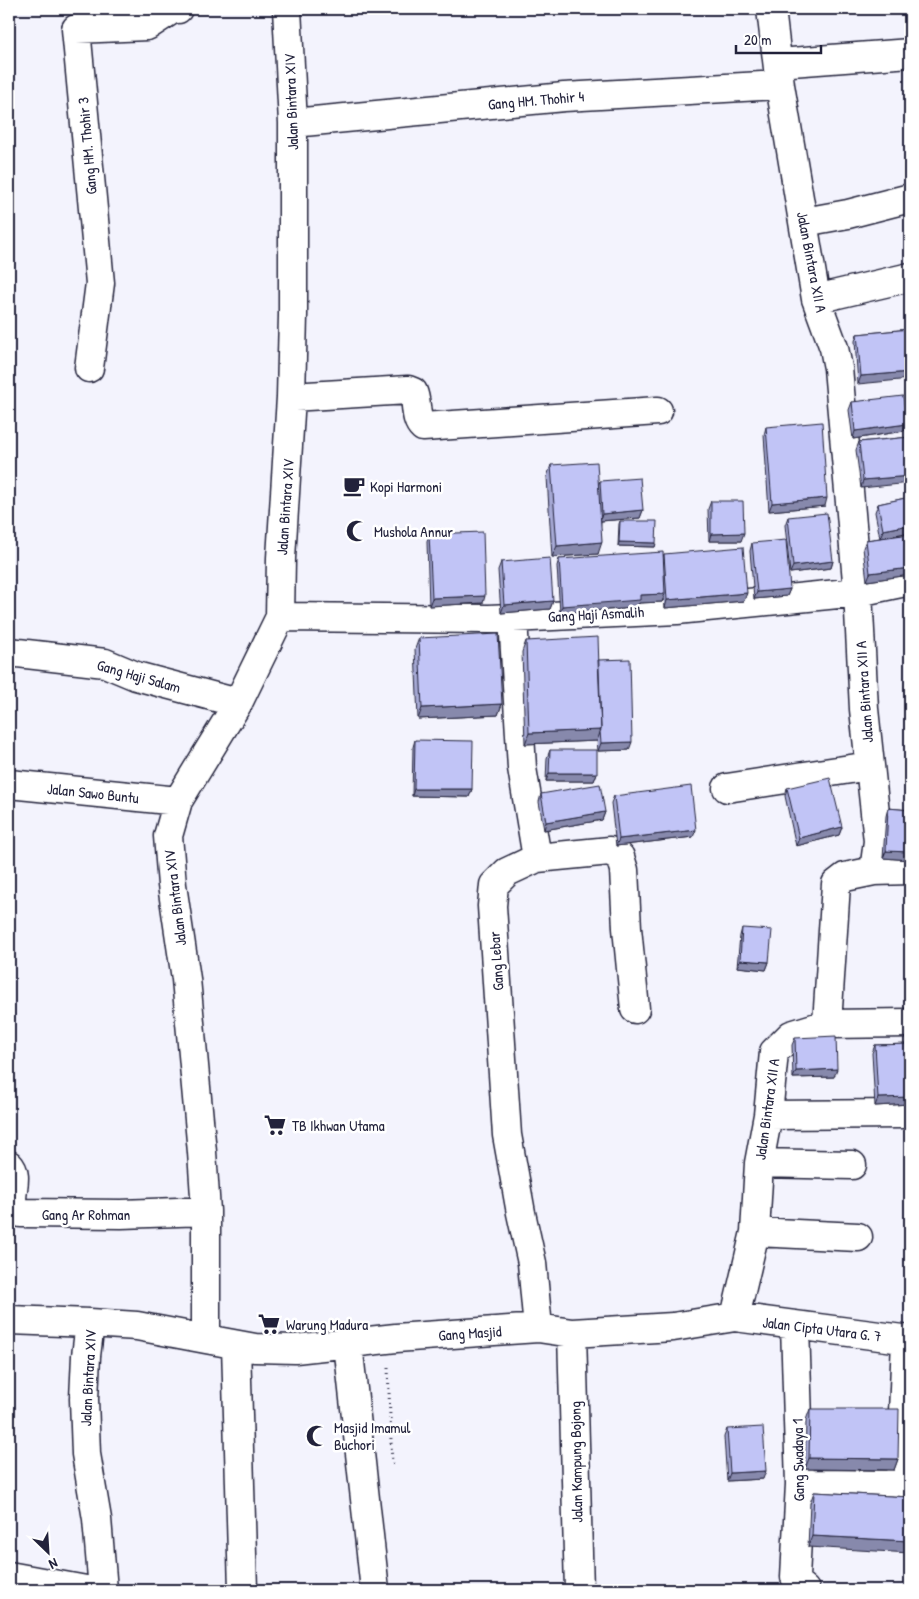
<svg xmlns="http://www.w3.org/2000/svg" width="919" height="1599" font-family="'Patrick Hand',sans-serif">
<rect width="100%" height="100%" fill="#f3f3fd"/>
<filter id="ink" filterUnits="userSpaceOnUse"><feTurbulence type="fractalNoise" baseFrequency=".02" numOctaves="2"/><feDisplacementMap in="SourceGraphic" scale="10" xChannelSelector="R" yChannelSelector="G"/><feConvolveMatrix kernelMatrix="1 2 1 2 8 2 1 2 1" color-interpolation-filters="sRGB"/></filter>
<g filter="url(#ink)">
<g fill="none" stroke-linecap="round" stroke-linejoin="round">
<!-- minor casing -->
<g stroke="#22223b" stroke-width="31">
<path id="minor" d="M778,63L910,53
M293,123L564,97L780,85
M804,222L848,214L910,198
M816,299L910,277
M89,368L100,283L76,29L147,26L173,9H178
M291,397L408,390L413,392C418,403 414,419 423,427L658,411
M280,617L489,619L677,610L858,592L910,581
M513,618L522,768L537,858L507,872L494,885L492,906L507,1135L521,1213L532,1263L538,1328
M9,652L105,663L136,676L238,703
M9,784L178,801
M727,788L870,766
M537,858L610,851L620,857L624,870L627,928L635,1009
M874,871L910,870
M827,1024L910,1023
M768,1115L906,1114
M759,1163L852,1165
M9,1165C23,1179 1,1204 21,1213L121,1214L206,1211
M755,1232L858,1237
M735,1317L755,1232L759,1163L768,1115L774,1052L791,1035L827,1024L836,884L845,877L874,871L878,841L864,709L858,592L838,368L834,348L816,299L780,85L771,9
M9,1320L90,1323
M795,1326L800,1484L795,1577L798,1584L805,1590
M572,1333L579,1590
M206,1339L255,1348L295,1349L396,1338L538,1328L572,1333L673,1327L735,1317L910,1340
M348,1344L375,1590
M236,1345L243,1590
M812,1484L910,1485
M900,1485L906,1340
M9,1576L86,1590
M103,1590L97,1519L86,1454L84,1399L86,1356L90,1323L137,1326L206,1339V1211L202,1152L186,979L172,885L168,836L178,801L238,703L280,617L281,558L291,397L293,315V123L287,9"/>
</g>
<!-- path -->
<path stroke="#22223b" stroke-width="3" stroke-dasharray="1 4" stroke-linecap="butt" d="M388,1368L392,1464"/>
<!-- minor -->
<use href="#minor" stroke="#fff" stroke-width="28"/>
</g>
<!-- wall -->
<path fill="#a6a9d4" stroke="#22223b" d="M910,329L858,384L855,341L857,334Z
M852,402L907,424L904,431L853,439L849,410Z
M766,427L825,506L769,511L764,435Z
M910,437L861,488L856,450L859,442Z
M551,465L598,485L600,481L643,510L640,518L601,521L598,554L552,557L547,477Z
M910,497V532L882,538L910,534V575L867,581L863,548L866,540L880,538L875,512L878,504Z
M711,501L741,541H709L708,509Z
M788,517L833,561L831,568L790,573L785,525Z
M620,521L656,543L655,547L618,546L619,524Z
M429,534L483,603L429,606L427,542Z
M752,543L790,589L787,596L754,599L750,551Z
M664,554L744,601L665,608L664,597L662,602L639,603L637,608L560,613L557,566L559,559L663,557Z
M501,562L553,601L550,609L501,613L498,570Z
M419,638L502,704L498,715L418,719L415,649Z
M526,641L598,660L629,750L598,751L597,740V741L525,744L522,652Z
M415,740L472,789L469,797L412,796L413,747Z
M550,750L597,773L594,781H546L547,758Z
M787,788L842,827L839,835L796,846L785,796Z
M541,794L605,812L602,820L544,830L539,802Z
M614,796L693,837L616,846L611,803Z
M888,808L910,810V860L883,858L886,816Z
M742,928L769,962L766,970L737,967L740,936Z
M795,1038L834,1077L793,1078L792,1045Z
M910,1044V1104L875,1106L872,1053L875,1045Z
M910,1362V1474H906L909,1366Z
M810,1409L898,1459L894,1470L805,1469L806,1420Z
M727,1429L763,1479L727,1481L724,1437Z
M814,1492L910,1497L808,1547L810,1503Z"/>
<!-- shaded-wall -->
<path fill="#8789ac" stroke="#22223b" d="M910,372V379L858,384L861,376Z
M907,424L904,431L853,439L855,431Z
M910,476V483L861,488L863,480Z
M827,498L825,506L769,511L772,503Z
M643,510L640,518L600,521L602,514Z
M910,525V532L880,538L883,530Z
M744,533L741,541H709L711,534Z
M602,542L598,554L552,557L557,546Z
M619,542L656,543L655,547L618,546Z
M833,561L831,568L790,573L793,566Z
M910,568V575L867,581L870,573Z
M790,589L787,596L754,599L757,592Z
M747,593L744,601L665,608L667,600Z
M665,594L662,602L639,603L637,608L560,613L562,606L640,595Z
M485,596L483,603L429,606L432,598Z
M553,601L550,609L501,613L504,605Z
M502,704L498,715L418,719L422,708Z
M601,730L597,741L525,744L529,733Z
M632,742L629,750L598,751L601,743Z
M549,773H597L594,781H546Z
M414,789H472L469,797L412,796Z
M605,812L602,820L544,830L546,822Z
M842,827L839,835L796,846L799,838Z
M696,830L693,837L616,846L619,839Z
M886,851L910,852V860L883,858Z
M740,960L769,962L766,970L737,967Z
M837,1069L834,1077L793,1078L796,1071Z
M910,1097V1104L875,1106L878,1098Z
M809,1458L898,1459L894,1470L805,1469Z
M910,1463V1474H906Z
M766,1471L763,1479L727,1481L730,1473Z
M812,1536L910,1541V1553L808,1547Z"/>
<!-- building -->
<path fill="#c1c4f6" stroke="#22223b" d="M910,329V372L861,376L857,334Z
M903,396L907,424L855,431L852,402Z
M822,422L827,498L772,503L766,427Z
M910,437V476L863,480L859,442Z
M597,462L602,542L557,546L551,465Z
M640,478L643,510L602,514L600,481Z
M910,497V525L883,530L878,504Z
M711,501H743L744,533L711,534Z
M827,513L833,561L793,566L788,517Z
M620,521H657L656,543L619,542Z
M483,532L485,596L432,598L429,534Z
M910,534V568L870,573L866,540Z
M786,540L790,589L757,592L752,543Z
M743,547L747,593L667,600L664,554Z
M663,552L665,594L640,595V600L562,606L559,559Z
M550,558L553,601L504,605L501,562Z
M498,634L502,704L422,708L419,638Z
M598,637L601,730L529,733L526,641Z
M630,659L632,742L601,743L600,732L601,730L598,660Z
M415,740L473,741L472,789H414Z
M550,750H597V773H549Z
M830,778L842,827L799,838L787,788Z
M600,784L605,812L546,822L541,794Z
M691,786L696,830L619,839L614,796Z
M888,808L910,810V852L886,851Z
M742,928L772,930L769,962L740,960Z
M836,1036L837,1069L796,1071L795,1038Z
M910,1044V1097L878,1098L875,1045Z
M810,1409H899L898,1459L809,1458Z
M763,1427L766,1471L730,1473L727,1429Z
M814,1492L910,1497V1541L812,1536Z"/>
</g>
<!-- icons -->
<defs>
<g id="cafe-bare" transform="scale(1.725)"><path d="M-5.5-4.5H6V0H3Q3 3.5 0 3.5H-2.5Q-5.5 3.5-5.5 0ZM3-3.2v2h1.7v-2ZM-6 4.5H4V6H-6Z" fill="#22223b" stroke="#fff" stroke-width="2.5" paint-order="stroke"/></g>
<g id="mosque-bare" transform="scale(1.725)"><path d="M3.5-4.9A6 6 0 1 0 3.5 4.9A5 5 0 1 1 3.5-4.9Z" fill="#22223b" stroke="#fff" stroke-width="2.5" paint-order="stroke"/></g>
<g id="supermarket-bare" transform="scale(1.725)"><path d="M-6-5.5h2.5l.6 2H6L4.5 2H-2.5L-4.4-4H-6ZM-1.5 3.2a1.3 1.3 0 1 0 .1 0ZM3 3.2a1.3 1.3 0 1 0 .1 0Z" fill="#22223b" stroke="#fff" stroke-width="2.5" paint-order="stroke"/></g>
</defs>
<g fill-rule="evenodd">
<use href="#cafe-bare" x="354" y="486"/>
<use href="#mosque-bare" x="357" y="531"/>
<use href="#supermarket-bare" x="275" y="1125"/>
<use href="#supermarket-bare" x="269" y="1324"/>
<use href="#mosque-bare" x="317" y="1436"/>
</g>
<g text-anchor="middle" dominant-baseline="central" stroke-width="5" stroke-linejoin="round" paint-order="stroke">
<!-- street labels -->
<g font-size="15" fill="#22223b" stroke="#fff">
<text transform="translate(536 100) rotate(-5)">Gang HM. Thohir 4</text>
<text transform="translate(291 102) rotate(-92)">Jalan Bintara XIV</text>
<text transform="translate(87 146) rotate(-95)">Gang HM. Thohir 3</text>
<text transform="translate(812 262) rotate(79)">Jalan Bintara XII A</text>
<text transform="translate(285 507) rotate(-86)">Jalan Bintara XIV</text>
<text transform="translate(596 614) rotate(-3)">Gang Haji Asmalih</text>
<text transform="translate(139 676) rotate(16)">Gang Haji Salam</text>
<text transform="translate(864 692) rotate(-94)">Jalan Bintara XII A</text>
<text transform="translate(93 793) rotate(6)">Jalan Sawo Buntu</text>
<text transform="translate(175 898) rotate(-97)">Jalan Bintara XIV</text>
<text transform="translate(496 961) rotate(-94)">Gang Lebar</text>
<text transform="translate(767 1109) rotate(-82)">Jalan Bintara XII A</text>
<text x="86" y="1214">Gang Ar Rohman</text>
<text transform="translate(822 1329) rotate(7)">Jalan Cipta Utara G. 7</text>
<text transform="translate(470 1333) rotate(-4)">Gang Masjid</text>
<text transform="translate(88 1378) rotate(-87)">Jalan Bintara XIV</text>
<text transform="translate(798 1460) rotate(-91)">Gang Swadaya 1</text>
<text transform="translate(576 1462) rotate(-91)">Jalan Kampung Bojong</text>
</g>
<!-- poi labels -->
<g font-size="15" fill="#22223b" stroke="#fff" text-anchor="start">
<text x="370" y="486">Kopi Harmoni</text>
<text x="374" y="531">Mushola Annur</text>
<text x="292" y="1125">TB Ikhwan Utama</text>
<text x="286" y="1324">Warung Madura</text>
<text x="334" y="1427">Masjid Imamul<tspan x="334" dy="17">Buchori</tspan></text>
</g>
</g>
<!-- margin -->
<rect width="919" height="1599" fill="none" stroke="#fff" stroke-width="30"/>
<rect x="15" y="15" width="889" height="1569" fill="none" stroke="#22223b" stroke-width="2" filter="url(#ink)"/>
<!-- north arrow -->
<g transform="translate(48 1552) rotate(155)" stroke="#ffffff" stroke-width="4" paint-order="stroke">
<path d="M0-4L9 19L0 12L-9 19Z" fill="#22223b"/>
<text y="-8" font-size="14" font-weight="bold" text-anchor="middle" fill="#22223b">N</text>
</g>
<!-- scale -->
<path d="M736 45v8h85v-8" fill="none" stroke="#22223b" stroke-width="2.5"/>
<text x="744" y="45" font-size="15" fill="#22223b" stroke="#ffffff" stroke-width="4" paint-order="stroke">20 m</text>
</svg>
